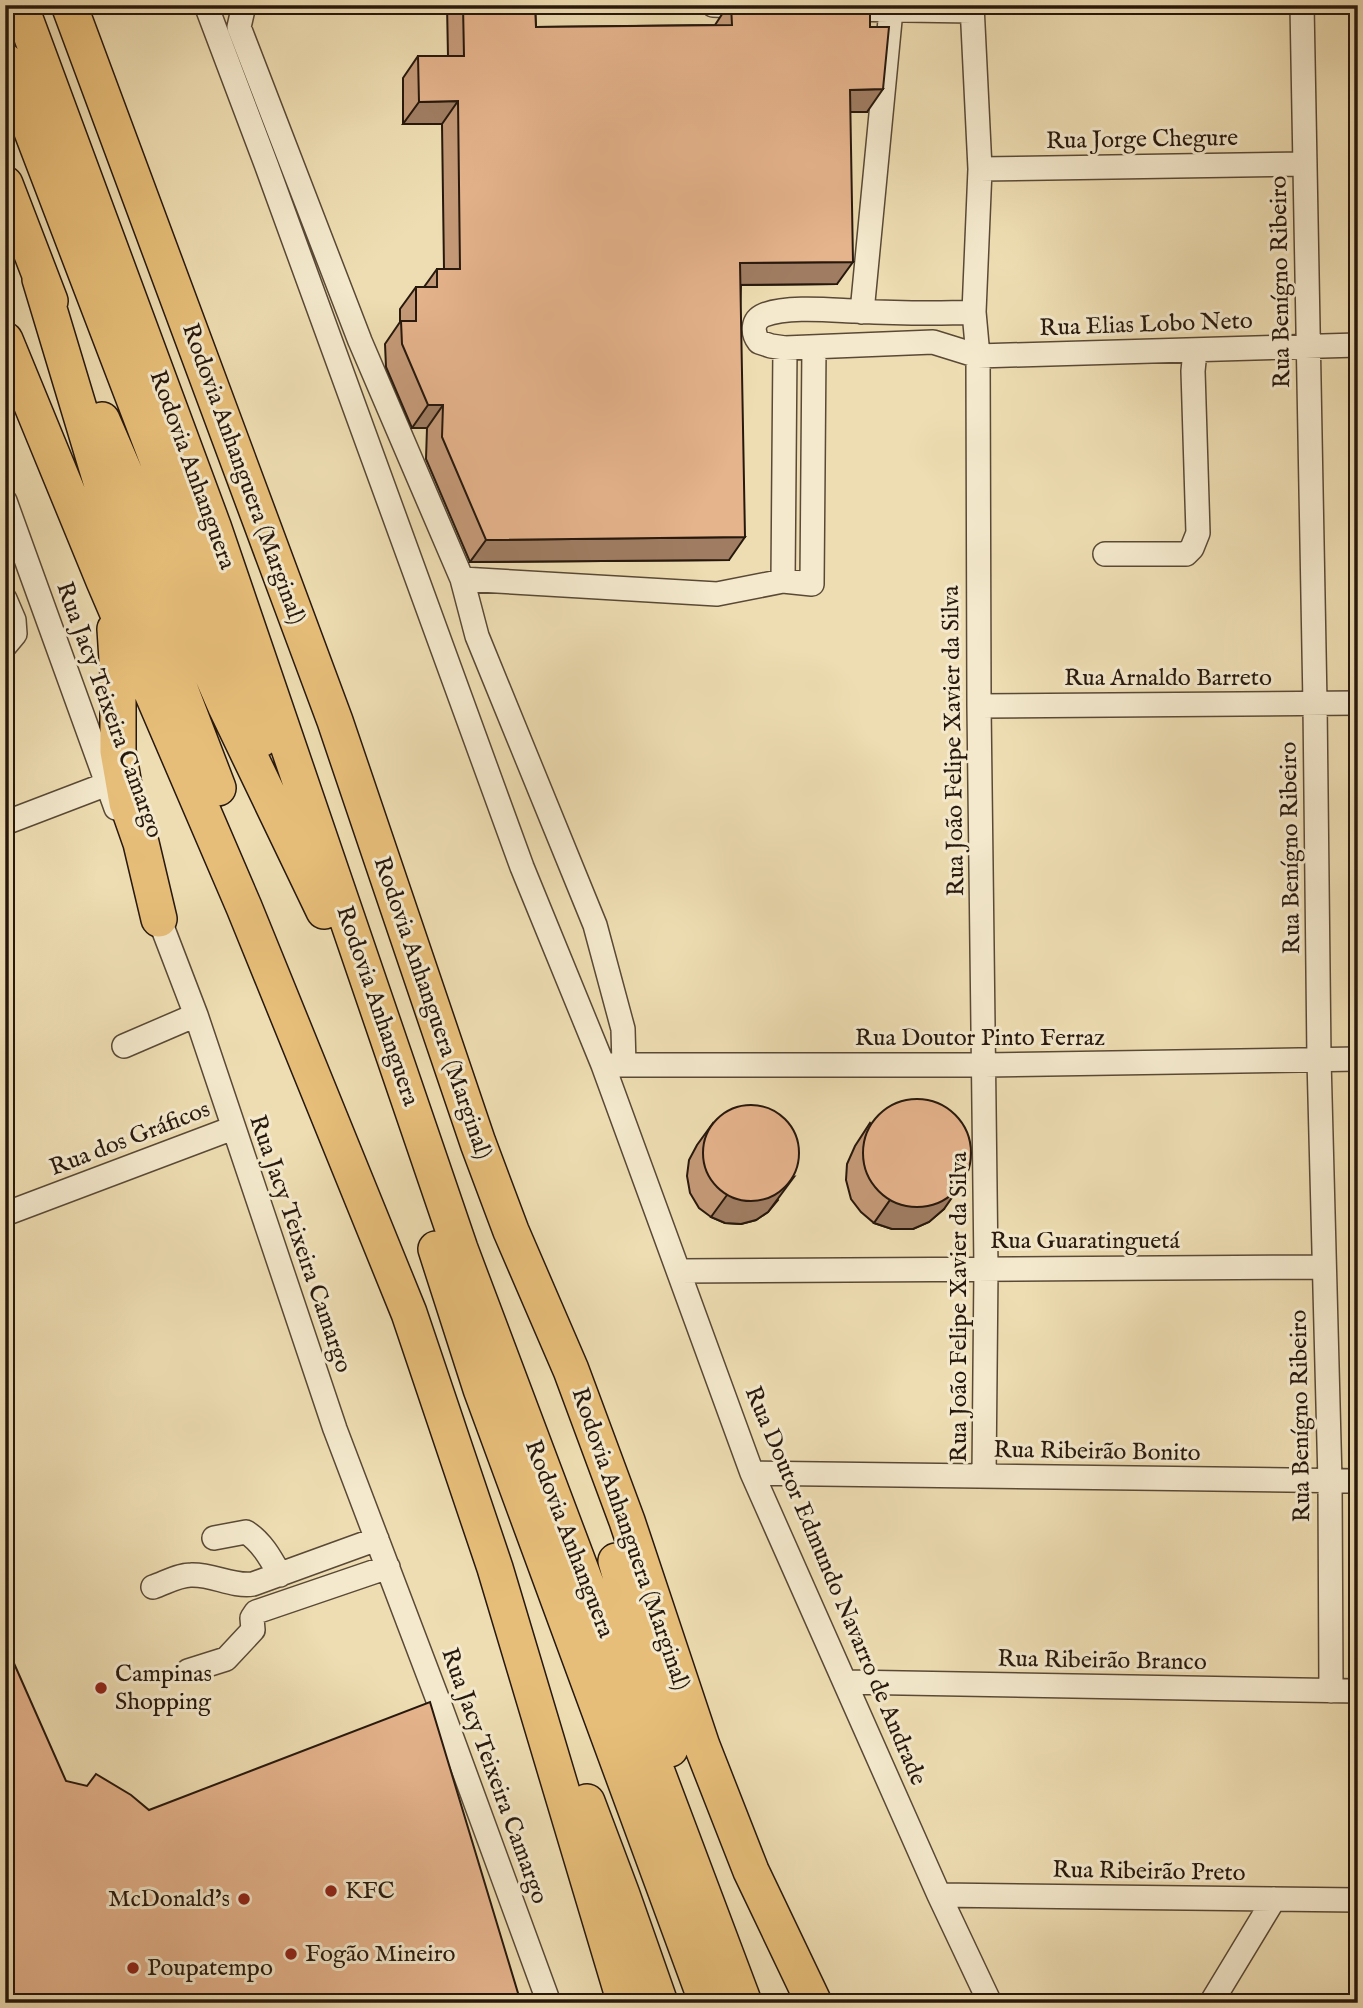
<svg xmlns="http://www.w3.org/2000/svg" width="1363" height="2008" font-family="'IM FELL English',serif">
<rect width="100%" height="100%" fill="#eeddb2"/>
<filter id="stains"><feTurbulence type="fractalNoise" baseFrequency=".00286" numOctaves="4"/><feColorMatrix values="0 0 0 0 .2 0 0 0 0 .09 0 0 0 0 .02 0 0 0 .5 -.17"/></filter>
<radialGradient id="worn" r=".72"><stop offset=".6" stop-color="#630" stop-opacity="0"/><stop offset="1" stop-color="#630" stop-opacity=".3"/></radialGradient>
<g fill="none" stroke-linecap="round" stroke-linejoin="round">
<!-- minor casing -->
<g stroke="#594936" stroke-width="26">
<path id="minor" d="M206,5L266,164L522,867L603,1065L752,1473L939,1895L990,2003
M244,5L239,27L360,341L462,579L477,636L595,925L623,1029L624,1065
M713,5L759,7
M972,5L980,169L974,312L978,356L979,706L986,1268L984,1476
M1302,5L1315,704L1319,1059L1330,1481L1331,1691
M839,9L972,11
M980,169L1305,164
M862,312L891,10
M974,312C934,314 895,313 855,311C830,310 787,306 764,315C752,320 752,333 759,342L771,346L785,348L933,342L978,356L1358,345
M5,501L116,808
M1105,554H1186L1192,548L1198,533L1193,371L1195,351
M462,579L717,594L783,581L812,584L814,347
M783,581L785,348
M5,599L14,620L15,634L5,646
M979,706L1358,703
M5,823L107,784
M155,908L196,1015L335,1429L441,1708L549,2003
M124,1046L196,1015
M608,1065H985L1358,1059
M5,1214L233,1128
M679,1271L1323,1267
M752,1473L1358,1481
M214,1538L246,1532C262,1542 271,1559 280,1575
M153,1587C165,1583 178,1575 191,1575C213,1574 232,1587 253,1584L377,1539
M188,1671L226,1659L253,1630L252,1618L256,1612L388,1567
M846,1682L1358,1691
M939,1895L1358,1900
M1211,2003L1274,1899"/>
</g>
<!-- highway casing -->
<g stroke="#27180d" stroke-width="38">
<path id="highway" d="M20,5L213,526L460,1249L744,2003
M69,5L335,721L478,1143L511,1231L571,1370L627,1521L702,1746L751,1871L814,2003
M5,61L188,540L261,739
M5,184L50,301
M40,279L102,485L218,788
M5,340L104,581L244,907L409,1313L495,1568L625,2003
M102,420L226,707L324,911
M115,629L118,675V751L127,803L141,843L159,919
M436,1249L481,1389L707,2003
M616,1561L670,1749
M587,1802L622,1895L660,2003"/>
</g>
<!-- minor -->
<use href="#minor" stroke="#f4e9cd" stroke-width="23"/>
<!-- highway -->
<use href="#highway" stroke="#e7be79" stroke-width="35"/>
</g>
<!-- wall -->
<path fill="#c59a78" stroke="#27180d" stroke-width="2" d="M447,5H535L536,27L715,25L728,5H870L867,112H850L837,284L741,285L729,560L470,562L426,459L427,428H412L386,367L385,344L400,322V309L416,287H424L437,269H444L442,124H403V78L418,56H448Z
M713,1123L778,1200L768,1212L756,1220L741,1224L725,1223L711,1217L699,1208L690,1193L687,1176L689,1160L697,1145Z
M870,1123L944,1209L929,1222L913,1229H892L874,1223L861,1212L851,1199L846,1180L847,1164L855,1146Z"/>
<!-- shaded-wall -->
<path fill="#a07d62" stroke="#27180d" stroke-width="2" d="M883,89L867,112H834L850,90Z
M458,101L442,124H403L419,102Z
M853,262L837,284L725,285L740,263Z
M428,405H443L427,428H412Z
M745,537L729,560L470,562L486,540Z
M794,1177L768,1212L756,1220L741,1224L725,1223L711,1217L727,1195Z
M960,1186L944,1209L929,1222L913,1229H892L874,1223L890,1200Z"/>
<!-- building -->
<path fill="#e5b38c" stroke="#27180d" stroke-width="2" d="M463,5H535L536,27L732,25L731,5H870V27H889L883,89L850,90L853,262L740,263L745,537L486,540L442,437L443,405H428L402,344L401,321H416V287H437V269H460L458,101L419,102L418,56H464Z
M863 1153a54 54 0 1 1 108 0a54 54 0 1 1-108 0Z
M703 1153a48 48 0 1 1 96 0a48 48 0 1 1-96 0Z
M5,1643L66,1781L87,1786L96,1774L131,1795L149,1810L430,1702L521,2003H5Z"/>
<!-- markers -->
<g fill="#8f2418" stroke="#f4e9cd" stroke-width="2.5">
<circle cx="101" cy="1688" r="7"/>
<circle cx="331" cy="1891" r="7"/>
<circle cx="244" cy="1899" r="7"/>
<circle cx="291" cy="1954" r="7"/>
<circle cx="133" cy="1968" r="7"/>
</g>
<g text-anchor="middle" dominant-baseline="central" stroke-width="6" stroke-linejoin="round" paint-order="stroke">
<!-- street labels -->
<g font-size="24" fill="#27180d" stroke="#f4e9cd">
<text transform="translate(1142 140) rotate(-1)">Rua Jorge Chegure</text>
<text transform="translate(1281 282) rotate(-91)">Rua Benígno Ribeiro</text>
<text transform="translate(1146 325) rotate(-2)">Rua Elias Lobo Neto</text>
<text transform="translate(192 470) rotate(70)">Rodovia Anhanguera</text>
<text transform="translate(243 474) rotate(70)">Rodovia Anhanguera (Marginal)</text>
<text x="1168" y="678">Rua Arnaldo Barreto</text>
<text transform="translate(109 710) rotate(70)">Rua Jacy Teixeira Camargo</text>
<text transform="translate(954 741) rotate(-91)">Rua João Felipe Xavier da Silva</text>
<text transform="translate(1291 848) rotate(-91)">Rua Benígno Ribeiro</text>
<text transform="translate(377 1006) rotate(71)">Rodovia Anhanguera</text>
<text transform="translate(432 1008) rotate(71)">Rodovia Anhanguera (Marginal)</text>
<text x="980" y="1038">Rua Doutor Pinto Ferraz</text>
<text transform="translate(130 1139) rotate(-21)">Rua dos Gráficos</text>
<text x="1085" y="1241">Rua Guaratinguetá</text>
<text transform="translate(300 1244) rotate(71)">Rua Jacy Teixeira Camargo</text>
<text transform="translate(959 1307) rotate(-90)">Rua João Felipe Xavier da Silva</text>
<text transform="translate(1301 1416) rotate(-91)">Rua Benígno Ribeiro</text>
<text transform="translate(1097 1452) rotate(1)">Rua Ribeirão Bonito</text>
<text transform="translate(569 1539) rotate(69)">Rodovia Anhanguera</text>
<text transform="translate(630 1539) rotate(71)">Rodovia Anhanguera (Marginal)</text>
<text transform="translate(835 1586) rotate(67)">Rua Doutor Edmundo Navarro de Andrade</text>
<text transform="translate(1102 1661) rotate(1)">Rua Ribeirão Branco</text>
<text transform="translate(494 1776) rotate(70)">Rua Jacy Teixeira Camargo</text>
<text transform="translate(1149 1872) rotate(1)">Rua Ribeirão Preto</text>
</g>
<!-- poi labels -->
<g font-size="24" fill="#27180d" stroke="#f4e9cd" text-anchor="start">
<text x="115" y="1674">Campinas<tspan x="115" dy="28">Shopping</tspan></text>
<text x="345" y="1891">KFC</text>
<text x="230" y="1899" text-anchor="end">McDonald's</text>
<text x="305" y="1954">Fogão Mineiro</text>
<text x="147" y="1968">Poupatempo</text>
</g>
</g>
<!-- margin -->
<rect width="1363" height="2008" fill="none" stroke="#eeddb2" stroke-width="28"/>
<rect x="7" y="7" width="1349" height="1994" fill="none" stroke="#27180d" stroke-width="3.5"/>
<rect x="14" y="14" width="1335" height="1980" fill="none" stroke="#27180d" stroke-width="2"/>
<rect width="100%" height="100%" filter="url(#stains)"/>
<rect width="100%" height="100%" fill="url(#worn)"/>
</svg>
